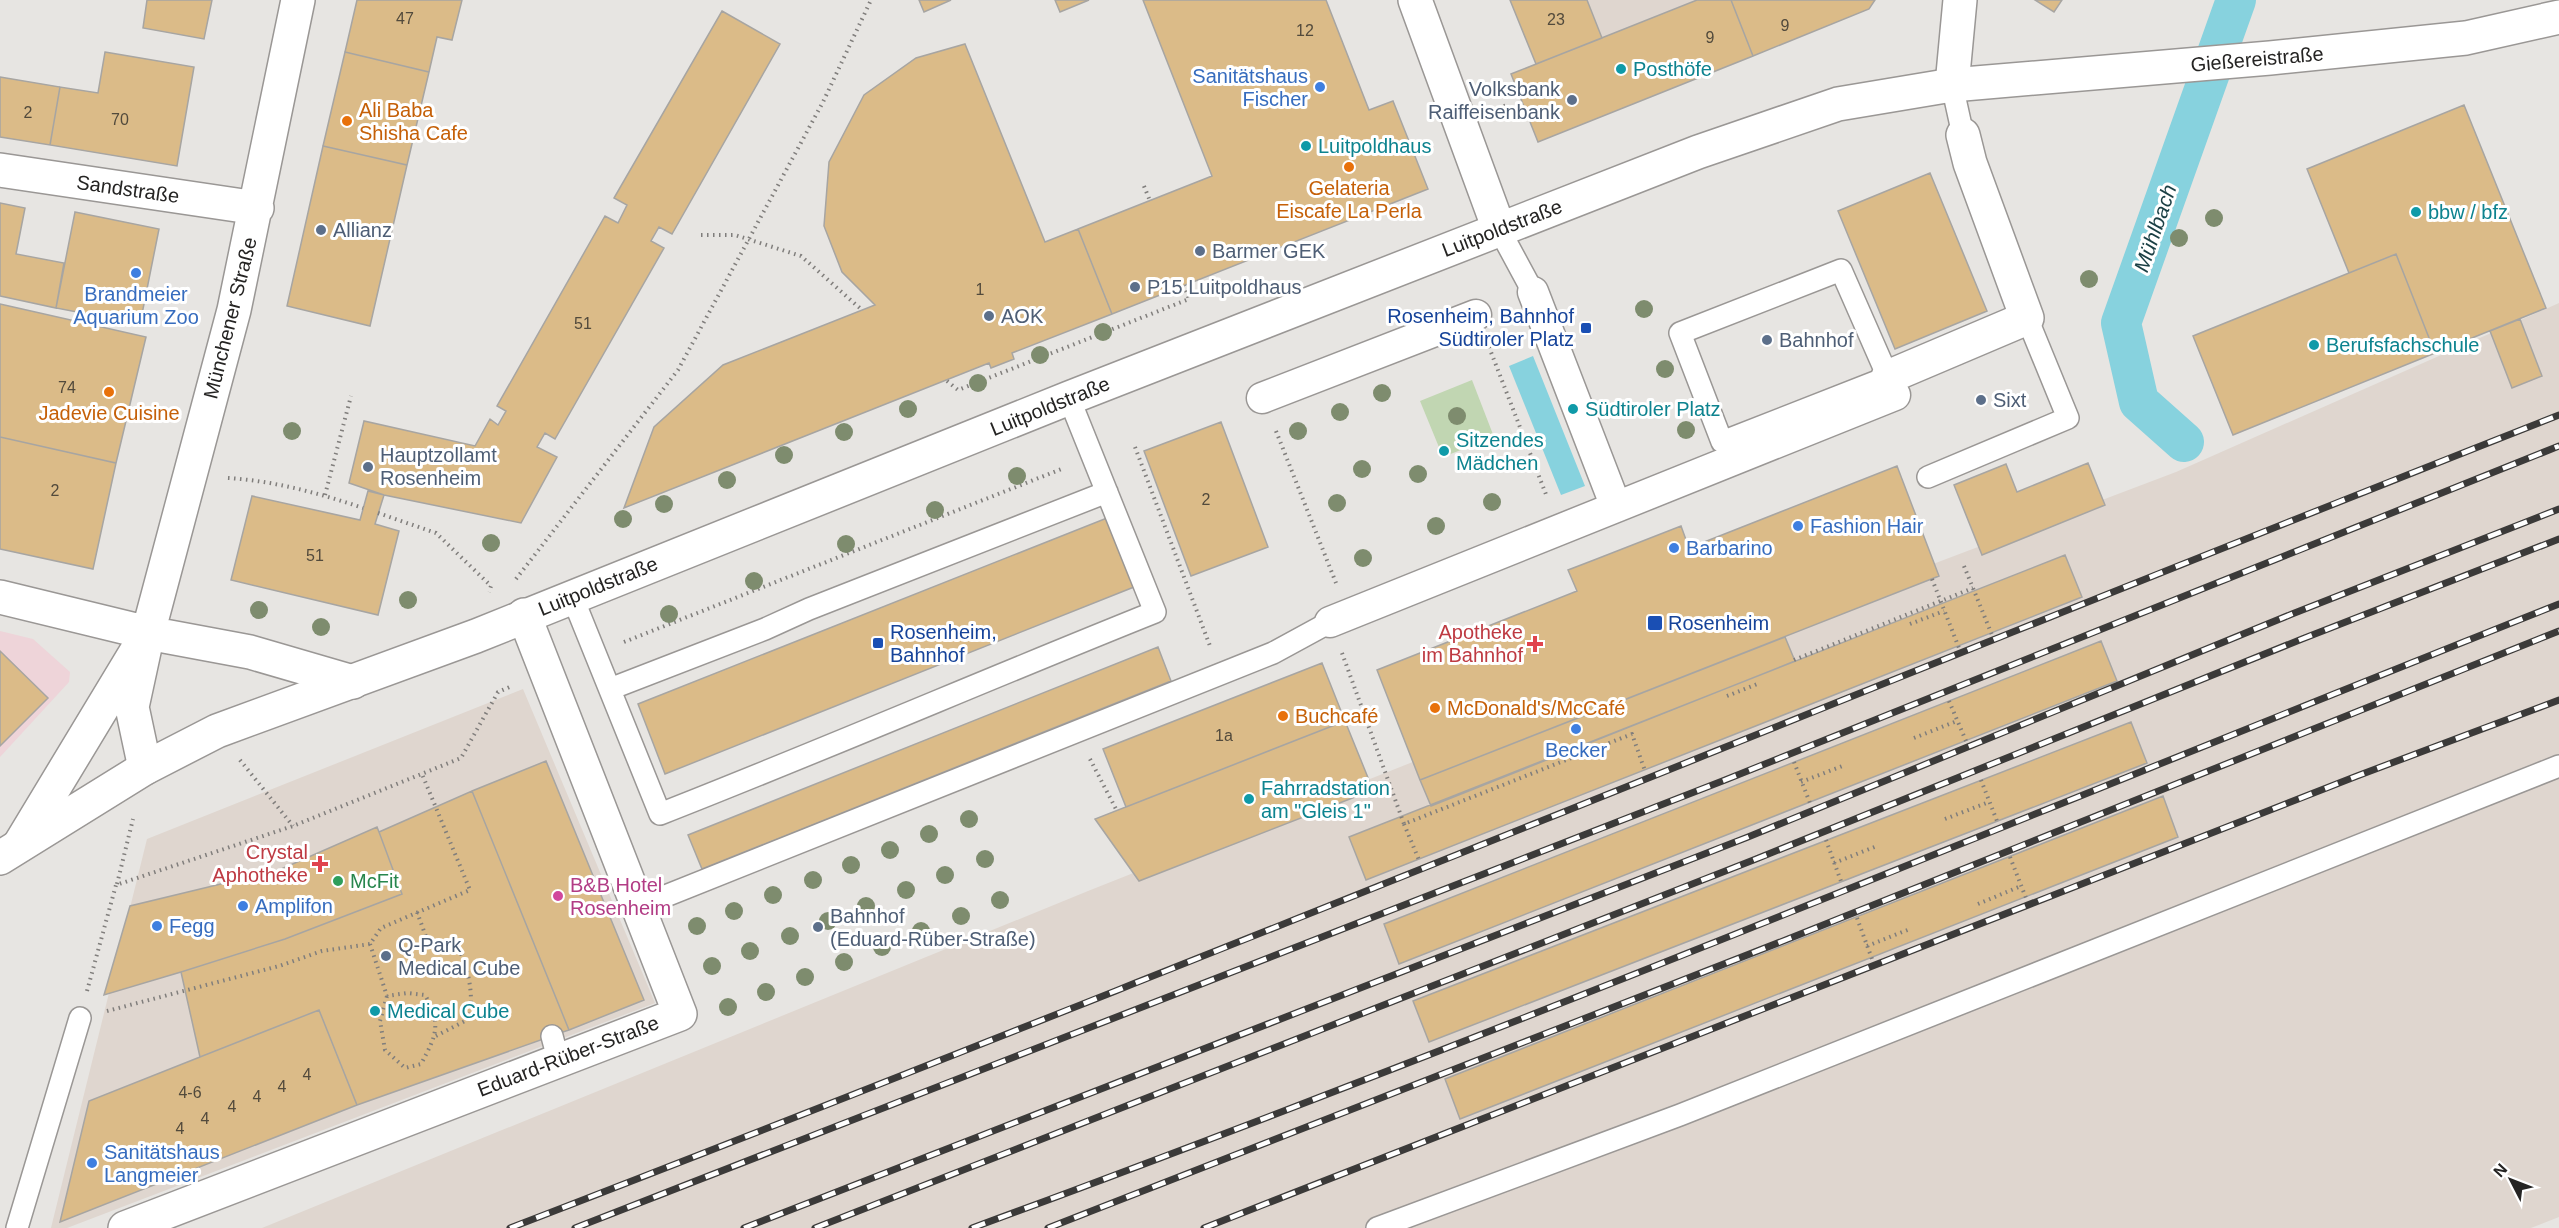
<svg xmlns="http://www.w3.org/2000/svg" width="2559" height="1228" font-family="Arial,sans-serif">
<rect width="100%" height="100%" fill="#e7e5e2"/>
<!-- built -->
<path fill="#dfd6cf" d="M1510,0H1697L1536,64Z
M2559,303V1217L2531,1228H262L1088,891L1453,746L2176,472Z
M523,689L655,1003L67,1228H51L147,839Z"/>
<!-- industrial -->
<path fill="#eed4d9" d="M0,631L33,639L70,672L69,682L0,757Z"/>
<!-- green -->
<path fill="#c1d6b2" d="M1472,380L1494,437L1443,457L1420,401Z"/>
<!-- water -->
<path fill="#87d2de" d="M1533,356L1585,486L1561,495L1509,366Z"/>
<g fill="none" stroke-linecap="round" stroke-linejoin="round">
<!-- canal -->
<path stroke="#87d2de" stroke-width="40" d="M2184,442L2139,402L2121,323L2236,0"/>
</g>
<!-- building -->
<path fill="#dbbb88" stroke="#a7a5a2" stroke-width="1.5" d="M147,0H212L204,39L143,28Z
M357,0H462L452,40L437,37L429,72L345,52Z
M919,0H951L924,12Z
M1055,0H1089L1060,12Z
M1143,0H1326L1369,110L1393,101L1428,189L1112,314L1078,229L1212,176Z
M1510,0H1587L1602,38L1536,64Z
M1697,0H1731L1753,56L1538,142L1511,74Z
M1731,0H1875L1869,9L1753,56Z
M2035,0H2062L2054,12Z
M722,11L780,44L672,234L659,227L651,241L664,248L555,439L545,433L537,447L557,457L521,523L384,495L349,483L364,421L475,446L490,419L498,425L506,411L497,406L605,216L618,223L627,205L614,198Z
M965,44L1045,242L1078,229L1112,314L1012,353L1014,359L991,368L989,363L624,508L654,427L723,365L875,305L842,272L824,226L829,162L864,95L916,58Z
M105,52L194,67L177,166L50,145L60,87L98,93Z
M345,52L429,72L407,165L323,146Z
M0,77L60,87L50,145L0,137Z
M2464,105L2546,308L2435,353L2396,254L2349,273L2307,169Z
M323,146L407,165L370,326L287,306Z
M1930,173L1987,311L1895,349L1838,211Z
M0,203L25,208L16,254L64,263L56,308L0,296Z
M75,212L159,229L140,324L56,308Z
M2396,254L2435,353L2233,435L2193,336Z
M0,304L146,337L116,463L0,437Z
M2520,319L2542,376L2512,388L2490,331Z
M1221,422L1268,547L1191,576L1144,451Z
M0,437L116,463L93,569L0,549Z
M2088,463L2105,505L1982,555L1954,485L2006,464L2017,492Z
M1897,466L1939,576L1420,780L1377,670L1577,591L1568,570L1594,560L1681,526L1689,548Z
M368,491L384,495L375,524L399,531L378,615L231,580L252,496L360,520Z
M1107,518L1134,587L665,774L638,704Z
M2065,555L2082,597L1366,880L1349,837Z
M1785,637L1795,661L1431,806L1420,780Z
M2101,641L2117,681L1399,964L1384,924Z
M1158,647L1171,681L702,869L688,835Z
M0,651L48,698L0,746Z
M1322,663L1345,721L1126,807L1103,749Z
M1345,721L1373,790L1139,881L1095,819Z
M2131,722L2147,763L1429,1042L1413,1001Z
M546,761L644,1000L569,1030L472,791Z
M472,791L569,1030L563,1032L553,1026L552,1036L357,1105L60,1222L89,1101L200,1057L181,972L104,995L130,906L279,870L377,827L379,832Z
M472,791L569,1030L563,1032L553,1026L552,1036L357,1105L319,1010L200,1057L181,972L285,939L402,894L379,832Z
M2163,796L2178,837L1460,1119L1445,1079Z"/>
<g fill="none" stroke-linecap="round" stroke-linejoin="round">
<!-- service casing -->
<g stroke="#9a9795" stroke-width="24">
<path id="service" d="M1952,85L1963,135
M1499,229L1533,292
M1841,270L1888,377L1722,442L1680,333Z
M1928,477L2068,418L2027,318
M572,596L660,814C826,749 990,678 1155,612L1069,398
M610,689L765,629L809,609L1107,492
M638,907L1273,653L1330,622
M552,1036L558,1059
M17,1228L80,1018
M1377,1228L1680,1115L2559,766"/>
</g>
<!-- pedestrian casing -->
<g stroke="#9a9795" stroke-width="33">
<path id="pedestrian" d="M1533,292L1616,507
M1262,398L1476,315
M1330,622L1895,395"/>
</g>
<!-- minor casing -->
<g stroke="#9a9795" stroke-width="36">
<path id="minor" d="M1415,0L1499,229
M1952,85L1960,0
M0,170L257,208
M1888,377L2027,318L1970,163L1963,135
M0,597L148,633L250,652L353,682
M145,768L132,707L148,633L234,310L298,0
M20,844L136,652
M125,1228L680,1014L524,615"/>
</g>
<!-- secondary casing -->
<g stroke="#9a9795" stroke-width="36">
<path id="secondary" d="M0,858L145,768L217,731L476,636L1069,398L1698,152L1838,104L1952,85L2270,58L2466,38L2559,17"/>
</g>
<!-- path -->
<path stroke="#807e7c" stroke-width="4" stroke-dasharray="1.5 4.5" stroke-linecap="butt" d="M1493,111L1509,104
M1144,186L1150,201
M701,235H735L801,256L862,310
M1489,347L1547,497
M947,381L958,390L1189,299L1184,286
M1276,431L1336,583
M1135,447L1210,646
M228,478C274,481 319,493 363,508
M325,495L351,396
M378,513L436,533L491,586L489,592
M1964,566L1992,635
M516,579L678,370L823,102L871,0
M1932,579L1959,648
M1910,624L1944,611
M624,642L1064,468
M1342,653L1404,824L1632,734L1645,771
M1794,660L1973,588
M1727,696L1760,683
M1949,701L1966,741
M1914,738L1957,721
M1090,759L1117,811
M240,760L293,826
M1794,762L1810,803
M1981,780L1997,821
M1801,782L1845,765
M1945,819L1989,802
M1404,824L1419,860
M1826,840L1842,884
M2010,857L2026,898
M1834,863L1877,846
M117,884L133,819
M1978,904L2021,886
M417,912L429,945L445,943L459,949C469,971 474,996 469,1019L436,1036
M1857,918L1872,959
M370,944L387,996L407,993L425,995C442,1025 436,1036 421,1064L405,1068L385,1050L380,1021L387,996
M1867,946L1910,929
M87,991L116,885L293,826L461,758L498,692L512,686
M107,1011L279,966L322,951L370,944L381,928L470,890L422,774"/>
<!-- service -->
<use href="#service" stroke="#fff" stroke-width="21"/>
<!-- pedestrian -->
<use href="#pedestrian" stroke="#fff" stroke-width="30"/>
<!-- minor -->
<use href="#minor" stroke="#fff" stroke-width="33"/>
<!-- secondary -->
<use href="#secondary" stroke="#fff" stroke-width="33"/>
<!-- rail casing -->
<g stroke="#3b3a39" stroke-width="7">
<path id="rail" d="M510,1228C1196,964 1875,684 2559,415
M575,1228L1725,780L2559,446
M744,1228L1748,837L2292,614L2559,509
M815,1228L1756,859L2302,639L2559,539
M972,1228C1506,1032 2031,814 2559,604
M1048,1228L1788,939L2559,631
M1204,1228L2357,776L2559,700"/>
</g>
<!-- rail -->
<use href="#rail" stroke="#fff" stroke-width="4.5" stroke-dasharray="14" stroke-linecap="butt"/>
</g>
<!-- trees -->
<g fill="#7e8c6e">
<circle cx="2214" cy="218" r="9"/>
<circle cx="2179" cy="238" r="9"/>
<circle cx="2089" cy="279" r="9"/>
<circle cx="1644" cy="309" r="9"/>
<circle cx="1103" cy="332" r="9"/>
<circle cx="1040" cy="355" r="9"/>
<circle cx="1665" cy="369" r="9"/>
<circle cx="978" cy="383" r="9"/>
<circle cx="1382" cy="393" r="9"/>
<circle cx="908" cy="409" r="9"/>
<circle cx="1340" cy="412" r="9"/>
<circle cx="1457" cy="416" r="9"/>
<circle cx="1686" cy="430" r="9"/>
<circle cx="292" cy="431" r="9"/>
<circle cx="1298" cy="431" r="9"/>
<circle cx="844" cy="432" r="9"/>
<circle cx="784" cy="455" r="9"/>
<circle cx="1362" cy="469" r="9"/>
<circle cx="1418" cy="474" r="9"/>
<circle cx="1017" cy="476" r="9"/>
<circle cx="727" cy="480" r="9"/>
<circle cx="1492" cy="502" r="9"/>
<circle cx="1337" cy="503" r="9"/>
<circle cx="664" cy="504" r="9"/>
<circle cx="935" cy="510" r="9"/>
<circle cx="623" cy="519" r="9"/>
<circle cx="1436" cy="526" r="9"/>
<circle cx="491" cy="543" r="9"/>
<circle cx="846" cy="544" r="9"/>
<circle cx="1363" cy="558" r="9"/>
<circle cx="754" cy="581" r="9"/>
<circle cx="408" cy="600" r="9"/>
<circle cx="259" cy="610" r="9"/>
<circle cx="669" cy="614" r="9"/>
<circle cx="321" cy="627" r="9"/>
<circle cx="969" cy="819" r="9"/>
<circle cx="929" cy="834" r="9"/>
<circle cx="890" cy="850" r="9"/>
<circle cx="985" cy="859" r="9"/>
<circle cx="851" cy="865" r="9"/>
<circle cx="945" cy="875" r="9"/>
<circle cx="813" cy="880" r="9"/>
<circle cx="906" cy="890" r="9"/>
<circle cx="773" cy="895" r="9"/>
<circle cx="1000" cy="900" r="9"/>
<circle cx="866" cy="906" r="9"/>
<circle cx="734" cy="911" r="9"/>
<circle cx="961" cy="916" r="9"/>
<circle cx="828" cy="921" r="9"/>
<circle cx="697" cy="926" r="9"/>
<circle cx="921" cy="931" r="9"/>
<circle cx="790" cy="936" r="9"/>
<circle cx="882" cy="947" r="9"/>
<circle cx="750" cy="951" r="9"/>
<circle cx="844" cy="962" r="9"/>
<circle cx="712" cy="966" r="9"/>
<circle cx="805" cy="977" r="9"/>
<circle cx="766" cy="992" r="9"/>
<circle cx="728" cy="1007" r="9"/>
</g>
<!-- markers -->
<g fill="#0f9aa8" stroke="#fff" stroke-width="2">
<circle cx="1621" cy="69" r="6"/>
<circle cx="1306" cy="146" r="6"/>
<circle cx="2416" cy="212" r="6"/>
<circle cx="2314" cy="345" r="6"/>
<circle cx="1573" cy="409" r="6"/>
<circle cx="1444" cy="451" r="6"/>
<circle cx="1249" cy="799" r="6"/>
<circle cx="375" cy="1011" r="6"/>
</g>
<g fill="#3f7fe0" stroke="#fff" stroke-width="2">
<circle cx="1320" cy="87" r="6"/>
<circle cx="136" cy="273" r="6"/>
<circle cx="1798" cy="526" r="6"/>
<circle cx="1674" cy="548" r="6"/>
<circle cx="1576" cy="729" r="6"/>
<circle cx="243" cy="906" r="6"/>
<circle cx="157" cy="926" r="6"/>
<circle cx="92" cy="1163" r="6"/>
</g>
<g fill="#5c6f8a" stroke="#fff" stroke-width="2">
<circle cx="1572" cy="100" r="6"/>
<circle cx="321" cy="230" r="6"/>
<circle cx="1200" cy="251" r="6"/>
<circle cx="1135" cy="287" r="6"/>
<circle cx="989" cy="316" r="6"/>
<circle cx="1767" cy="340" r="6"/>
<circle cx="1981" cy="400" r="6"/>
<circle cx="368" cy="467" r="6"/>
<circle cx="818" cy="927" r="6"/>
<circle cx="386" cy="956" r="6"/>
</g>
<g fill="#e8710a" stroke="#fff" stroke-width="2">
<circle cx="347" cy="121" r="6"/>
<circle cx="1349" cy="167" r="6"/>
<circle cx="109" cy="392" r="6"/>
<circle cx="1435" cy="708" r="6"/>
<circle cx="1283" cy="716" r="6"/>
</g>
<g fill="#1a4fb4" stroke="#fff" stroke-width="2">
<rect x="1580" y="322" width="12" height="12" rx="3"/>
<rect x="1647" y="615" width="16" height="16" rx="3"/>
<rect x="872" y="637" width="12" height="12" rx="3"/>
</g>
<g fill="#e0444e" stroke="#fff" stroke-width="2">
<path d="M1532 635h6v6h6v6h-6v6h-6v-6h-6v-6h6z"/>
<path d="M317 855h6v6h6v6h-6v6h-6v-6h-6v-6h6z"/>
</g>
<circle fill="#2e9e5b" stroke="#fff" stroke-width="2" cx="338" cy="881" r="6"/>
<circle fill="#d1479c" stroke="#fff" stroke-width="2" cx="558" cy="896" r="6"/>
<g text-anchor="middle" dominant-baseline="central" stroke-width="6" stroke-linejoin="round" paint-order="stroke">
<!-- number labels -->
<g font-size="16" fill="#524a3c">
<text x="405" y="18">47</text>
<text x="1556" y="19">23</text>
<text x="1785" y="25">9</text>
<text x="1305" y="30">12</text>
<text x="1710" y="37">9</text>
<text x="28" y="112">2</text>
<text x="120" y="119">70</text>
<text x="980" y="289">1</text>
<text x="583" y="323">51</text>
<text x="67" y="387">74</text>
<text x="55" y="490">2</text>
<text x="1206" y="499">2</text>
<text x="315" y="555">51</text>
<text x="1224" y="735">1a</text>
<text x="307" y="1074">4</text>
<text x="282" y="1086">4</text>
<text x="190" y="1092">4-6</text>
<text x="257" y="1096">4</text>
<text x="232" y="1106">4</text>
<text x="205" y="1118">4</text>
<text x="180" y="1128">4</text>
</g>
<!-- street labels -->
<g font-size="20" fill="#252423" stroke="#fff">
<text transform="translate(2257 59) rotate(-5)">Gießereistraße</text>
<text transform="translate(128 189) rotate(8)">Sandstraße</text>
<text transform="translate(1502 228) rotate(-21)">Luitpoldstraße</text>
<text transform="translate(230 318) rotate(-76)">Münchener Straße</text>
<text transform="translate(1050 406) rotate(-22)">Luitpoldstraße</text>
<text transform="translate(598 586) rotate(-22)">Luitpoldstraße</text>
<text transform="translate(568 1056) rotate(-21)">Eduard-Rüber-Straße</text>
</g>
<!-- culture labels -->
<g font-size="20" fill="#0d838f" stroke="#fff" text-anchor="start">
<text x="1633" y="69">Posthöfe</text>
<text x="1318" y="146">Luitpoldhaus</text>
<text x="2428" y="212">bbw / bfz</text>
<text x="2326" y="345">Berufsfachschule</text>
<text x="1585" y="409">Südtiroler Platz</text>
<text x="1456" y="440">Sitzendes<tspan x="1456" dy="23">Mädchen</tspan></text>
<text x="1261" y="788">Fahrradstation<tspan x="1261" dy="23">am "Gleis 1"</tspan></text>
<text x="387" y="1011">Medical Cube</text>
</g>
<!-- shop labels -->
<g font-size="20" fill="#366cbe" stroke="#fff" text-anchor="start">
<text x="1308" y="76" text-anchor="end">Sanitätshaus<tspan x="1308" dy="23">Fischer</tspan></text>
<text x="136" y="294" text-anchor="middle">Brandmeier<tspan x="136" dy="23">Aquarium Zoo</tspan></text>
<text x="1810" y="526">Fashion Hair</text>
<text x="1686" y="548">Barbarino</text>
<text x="1576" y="750" text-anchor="middle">Becker</text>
<text x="255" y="906">Amplifon</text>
<text x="169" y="926">Fegg</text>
<text x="104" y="1152">Sanitätshaus<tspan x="104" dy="23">Langmeier</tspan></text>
</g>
<!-- service labels -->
<g font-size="20" fill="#4e5e75" stroke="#fff" text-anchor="start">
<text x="1560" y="89" text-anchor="end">Volksbank<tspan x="1560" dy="23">Raiffeisenbank</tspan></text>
<text x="333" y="230">Allianz</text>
<text x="1212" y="251">Barmer GEK</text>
<text x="1147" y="287">P15 Luitpoldhaus</text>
<text x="1001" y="316">AOK</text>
<text x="1779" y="340">Bahnhof</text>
<text x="1993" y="400">Sixt</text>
<text x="380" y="455">Hauptzollamt<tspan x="380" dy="23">Rosenheim</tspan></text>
<text x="830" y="916">Bahnhof<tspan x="830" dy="23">(Eduard-Rüber-Straße)</tspan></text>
<text x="398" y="945">Q-Park<tspan x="398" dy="23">Medical Cube</tspan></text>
</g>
<!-- food labels -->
<g font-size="20" fill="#c56008" stroke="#fff" text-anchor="start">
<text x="359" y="110">Ali Baba<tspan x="359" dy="23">Shisha Cafe</tspan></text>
<text x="1349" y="188" text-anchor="middle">Gelateria<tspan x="1349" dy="23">Eiscafe La Perla</tspan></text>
<text x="109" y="413" text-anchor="middle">Jadevie Cuisine</text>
<text x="1447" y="708">McDonald's/McCafé</text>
<text x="1295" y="716">Buchcafé</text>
</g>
<!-- transit labels -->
<g font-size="20" fill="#164399" stroke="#fff" text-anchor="start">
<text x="1574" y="316" text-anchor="end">Rosenheim, Bahnhof<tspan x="1574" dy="23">Südtiroler Platz</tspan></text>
<text x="1668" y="623">Rosenheim</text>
<text x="890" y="632">Rosenheim,<tspan x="890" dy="23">Bahnhof</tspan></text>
</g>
<!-- health labels -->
<g font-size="20" fill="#be3a42" stroke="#fff" text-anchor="end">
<text x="1523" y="632">Apotheke<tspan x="1523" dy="23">im Bahnhof</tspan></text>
<text x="308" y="852">Crystal<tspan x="308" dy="23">Aphotheke</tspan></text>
</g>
<!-- leisure labels -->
<g font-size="20" fill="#27864d" stroke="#fff" text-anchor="start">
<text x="350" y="881">McFit</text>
</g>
<!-- hotel labels -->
<g font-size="20" fill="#b23c85" stroke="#fff" text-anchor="start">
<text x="570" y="885">B&amp;B Hotel<tspan x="570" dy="23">Rosenheim</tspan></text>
</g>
<!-- water labels -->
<g font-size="21" font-style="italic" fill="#1a3f44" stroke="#fff">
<text transform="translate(2155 228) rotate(-71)">Mühlbach</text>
</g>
</g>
<!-- north arrow -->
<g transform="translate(2511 1180) rotate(312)" stroke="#ffffff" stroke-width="4.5" paint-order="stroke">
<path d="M0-4.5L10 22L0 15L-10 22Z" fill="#252423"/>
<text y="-9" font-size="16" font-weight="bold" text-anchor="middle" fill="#252423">N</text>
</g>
</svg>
